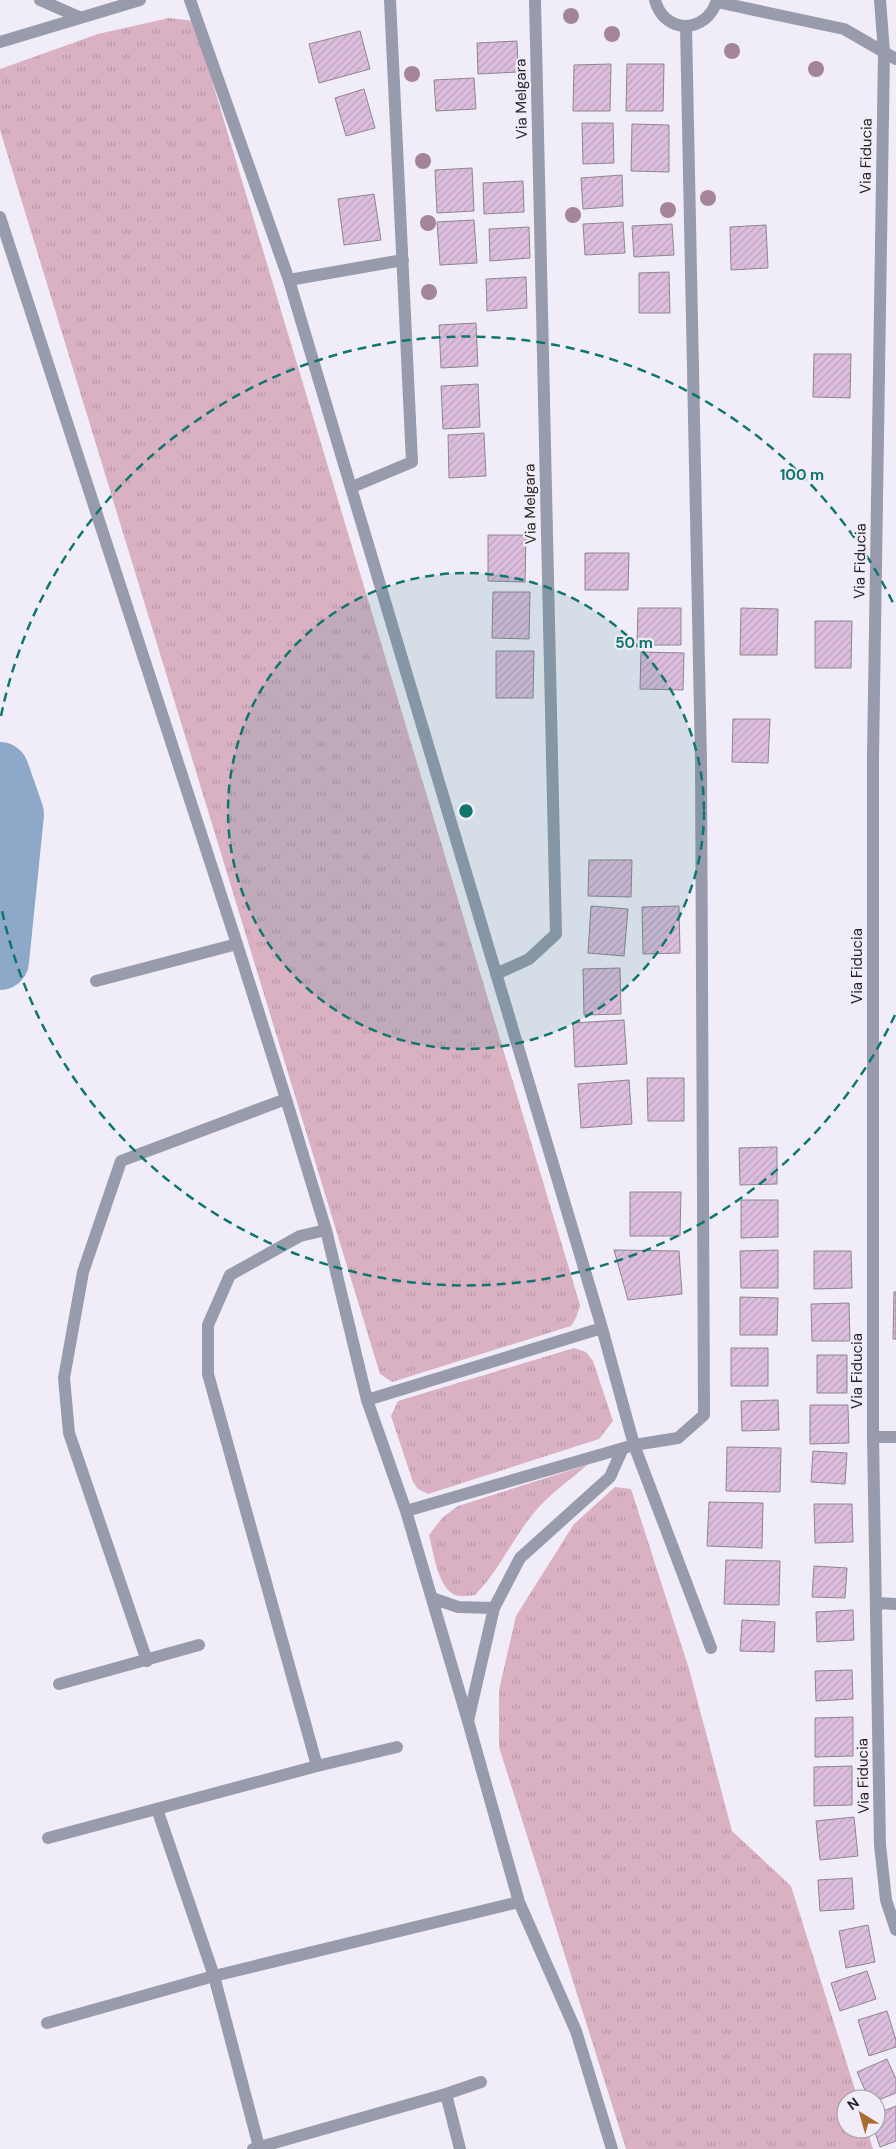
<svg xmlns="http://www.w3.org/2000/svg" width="896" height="2149" font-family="'DM Sans',sans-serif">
<defs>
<pattern id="grass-tufts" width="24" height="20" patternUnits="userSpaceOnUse" patternTransform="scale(1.25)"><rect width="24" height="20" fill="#d9b1c3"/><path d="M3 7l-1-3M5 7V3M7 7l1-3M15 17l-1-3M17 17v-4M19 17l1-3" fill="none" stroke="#ba98a7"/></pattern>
<pattern id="building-hatch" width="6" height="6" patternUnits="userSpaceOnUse" patternTransform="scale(1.25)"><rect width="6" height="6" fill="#dcbddd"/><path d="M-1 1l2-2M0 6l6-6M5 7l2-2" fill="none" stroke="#bca2bd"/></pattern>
</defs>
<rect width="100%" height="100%" fill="#f1edf8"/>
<!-- grass -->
<path fill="url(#grass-tufts)" d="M169,18L194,21L580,1305L576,1318L571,1326L392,1382L380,1374L0,130V69L98,34Z
M574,1348L586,1352L593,1361L613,1421L599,1439L428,1494L418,1489L413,1482L391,1416L398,1401Z
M587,1465C569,1481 547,1496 533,1514C512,1540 498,1572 475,1595C469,1596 460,1597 455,1595C438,1588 433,1551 429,1535L443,1517L458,1506Z
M615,1487L631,1489L689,1669L732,1831L791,1886L858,2099H846V2129H867L873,2149H626L499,1747V1690L516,1616L574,1524Z"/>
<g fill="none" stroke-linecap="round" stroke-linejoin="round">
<!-- river -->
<path stroke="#8da8c8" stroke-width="58" d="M0,771L15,814L0,961"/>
</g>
<!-- building -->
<path fill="url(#building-hatch)" stroke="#8e868e" d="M360,31L370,69L319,83L309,44Z
M517,41L518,72L478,74L477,43Z
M611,64L610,111H573L574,65Z
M627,64H664L663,111H626Z
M474,78L476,109L436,111L434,80Z
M364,89L375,128L346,136L335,98Z
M582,123H613L614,163L583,164Z
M632,124L669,125V172L631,171Z
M472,168L474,211L437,213L435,170Z
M622,175L623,206L583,209L581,178Z
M523,181L524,212L484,214L483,183Z
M374,194L381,240L344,245L338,199Z
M474,220L477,263L440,265L437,222Z
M623,222L625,253L585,255L583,224Z
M672,224L674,255L634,257L632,226Z
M766,225L768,268L731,270L730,227Z
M529,227L530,258L490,261L489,229Z
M669,272L670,313H639V273Z
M526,277L527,308L487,311L486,279Z
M476,323L478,366L441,368L439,325Z
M814,354H851L850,398L813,397Z
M478,384L480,427L443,429L441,386Z
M484,433L486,476L449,478L448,435Z
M488,535H526L525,582L488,581Z
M585,553H629L628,590H585Z
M493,592H530L529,639L492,638Z
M638,608H681V645H637Z
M741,608L778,609L777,655H740Z
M815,621H852L851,668H815Z
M496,651H534L533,698H496Z
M641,652L684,653L683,690L640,689Z
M733,719H770L768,763L732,762Z
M589,860H632L631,897L588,896Z
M591,906L628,909L624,956L588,953Z
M679,906L680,953L643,954L642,907Z
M620,968L621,1014L584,1015L583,969Z
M624,1020L627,1064L575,1067L573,1023Z
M647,1078H684V1121H648Z
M629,1080L632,1124L581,1128L578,1084Z
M777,1147V1184L740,1185L739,1148Z
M630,1192H681L680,1236H630Z
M741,1200H778V1237L741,1238Z
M614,1250L679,1251L682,1294L628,1300Z
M778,1250V1288H741L740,1251Z
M814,1251H851L852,1288L814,1289Z
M894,1292H896V1339H893Z
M740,1297L778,1298L777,1335H740Z
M849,1303L850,1341H812L811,1304Z
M731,1348H768V1386H731Z
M817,1355H847V1393H817Z
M778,1400L779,1430L742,1431L741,1401Z
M810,1405H848L849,1443L810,1444Z
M727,1447L781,1448L780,1492L726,1491Z
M813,1451L847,1453L845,1484L811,1482Z
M709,1502L763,1503L762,1548L707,1546Z
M814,1504H852L853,1542L815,1543Z
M726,1560L780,1561L779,1605L724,1604Z
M814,1566L847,1568L845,1598L812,1597Z
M853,1610L854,1640L817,1642L816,1612Z
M742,1620L775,1622L774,1652L740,1651Z
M852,1670L853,1699L816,1701L815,1671Z
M853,1717V1756L815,1757V1718Z
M852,1766V1805L814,1806V1767Z
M854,1817L858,1856L820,1860L816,1821Z
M852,1878L854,1909L820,1911L818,1880Z
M868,1925L875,1962L846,1968L839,1931Z
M867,1971L876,1999L840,2011L831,1983Z
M887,2011L896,2040V2047L869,2056L858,2020Z
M887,2059L896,2079V2093L876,2101V2099H869L857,2072Z
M896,2106V2141L880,2147L874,2129H876V2114Z"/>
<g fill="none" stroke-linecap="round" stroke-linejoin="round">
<!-- minor -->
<path stroke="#989bac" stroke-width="12" d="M40,0L79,17
M190,0L289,280L602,1328L634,1445L711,1648
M655,0C664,35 707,34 717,0
M880,0L884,52L873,757V1437L880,1845L886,1900L896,1930
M717,2L844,29L896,59
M0,42L140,0
M0,217L237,944L286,1099L326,1230L367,1400L406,1511L468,1721
M289,280L403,260
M352,487L412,462L390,0
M496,974L529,959L556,934L535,0
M96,981L237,944
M367,1400L602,1328
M873,1437H896
M406,1511L634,1445L678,1438L704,1415L701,762L686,26
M432,1598L458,1607L494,1608
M877,1603L896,1604
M147,1661L69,1433L64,1378L83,1272L121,1161L286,1099
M59,1684L199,1645
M317,1766L208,1374V1325L230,1275L300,1236L326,1230
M157,1809L214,1976L259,2147
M48,1838L317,1766L397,1747
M47,2023L214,1976L519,1902
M446,2094L460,2149
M253,2149L446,2094L481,2082
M612,2149L576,2031L519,1902L468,1721L494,1608L520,1558L610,1477L623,1448"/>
</g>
<!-- trees -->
<g fill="#a38498">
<circle cx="571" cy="16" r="8"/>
<circle cx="612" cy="34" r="8"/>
<circle cx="732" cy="51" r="8"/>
<circle cx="816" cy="69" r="8"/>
<circle cx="412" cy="74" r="8"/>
<circle cx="423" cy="161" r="8"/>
<circle cx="708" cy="198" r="8"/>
<circle cx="668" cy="210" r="8"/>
<circle cx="573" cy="215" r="8"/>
<circle cx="428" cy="223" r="8"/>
<circle cx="429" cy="292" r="8"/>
</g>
<!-- distance rings -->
<circle cx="466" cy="811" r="238" fill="#0f766e" fill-opacity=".12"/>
<g fill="none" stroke="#0f766e" stroke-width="2.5" stroke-dasharray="9 6">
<circle cx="466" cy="811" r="238"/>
<path d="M895 1015A475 475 0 0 1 1 906M1 716A475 475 0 0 1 895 607"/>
</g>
<g text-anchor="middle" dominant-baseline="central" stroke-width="4.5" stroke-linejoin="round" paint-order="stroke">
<!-- street labels -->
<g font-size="15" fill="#211f23" stroke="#f1edf8">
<text transform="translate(521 99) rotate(-91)">Via Melgara</text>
<text transform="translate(866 156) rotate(-89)">Via Fiducia</text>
<text transform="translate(530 504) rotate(-91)">Via Melgara</text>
<text transform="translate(860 561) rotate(-89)">Via Fiducia</text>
<text transform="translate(857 966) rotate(-90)">Via Fiducia</text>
<text transform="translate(857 1371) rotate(-90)">Via Fiducia</text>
<text transform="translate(863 1776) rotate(-91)">Via Fiducia</text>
</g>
</g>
<circle cx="466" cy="811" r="8" fill="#0f766e" stroke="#f1edf8" stroke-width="2.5"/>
<g font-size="15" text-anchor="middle" font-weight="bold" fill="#0f766e" stroke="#f1edf8" stroke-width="4.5" stroke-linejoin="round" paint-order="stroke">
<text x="802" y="480">100 m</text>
<text x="634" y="648">50 m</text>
</g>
<!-- north arrow -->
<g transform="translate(861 2114) rotate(323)"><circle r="24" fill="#f1edf8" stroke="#9e9ba3"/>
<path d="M0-4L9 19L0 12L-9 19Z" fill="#aa6d30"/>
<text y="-8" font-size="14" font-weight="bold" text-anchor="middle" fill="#211f23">N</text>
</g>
</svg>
